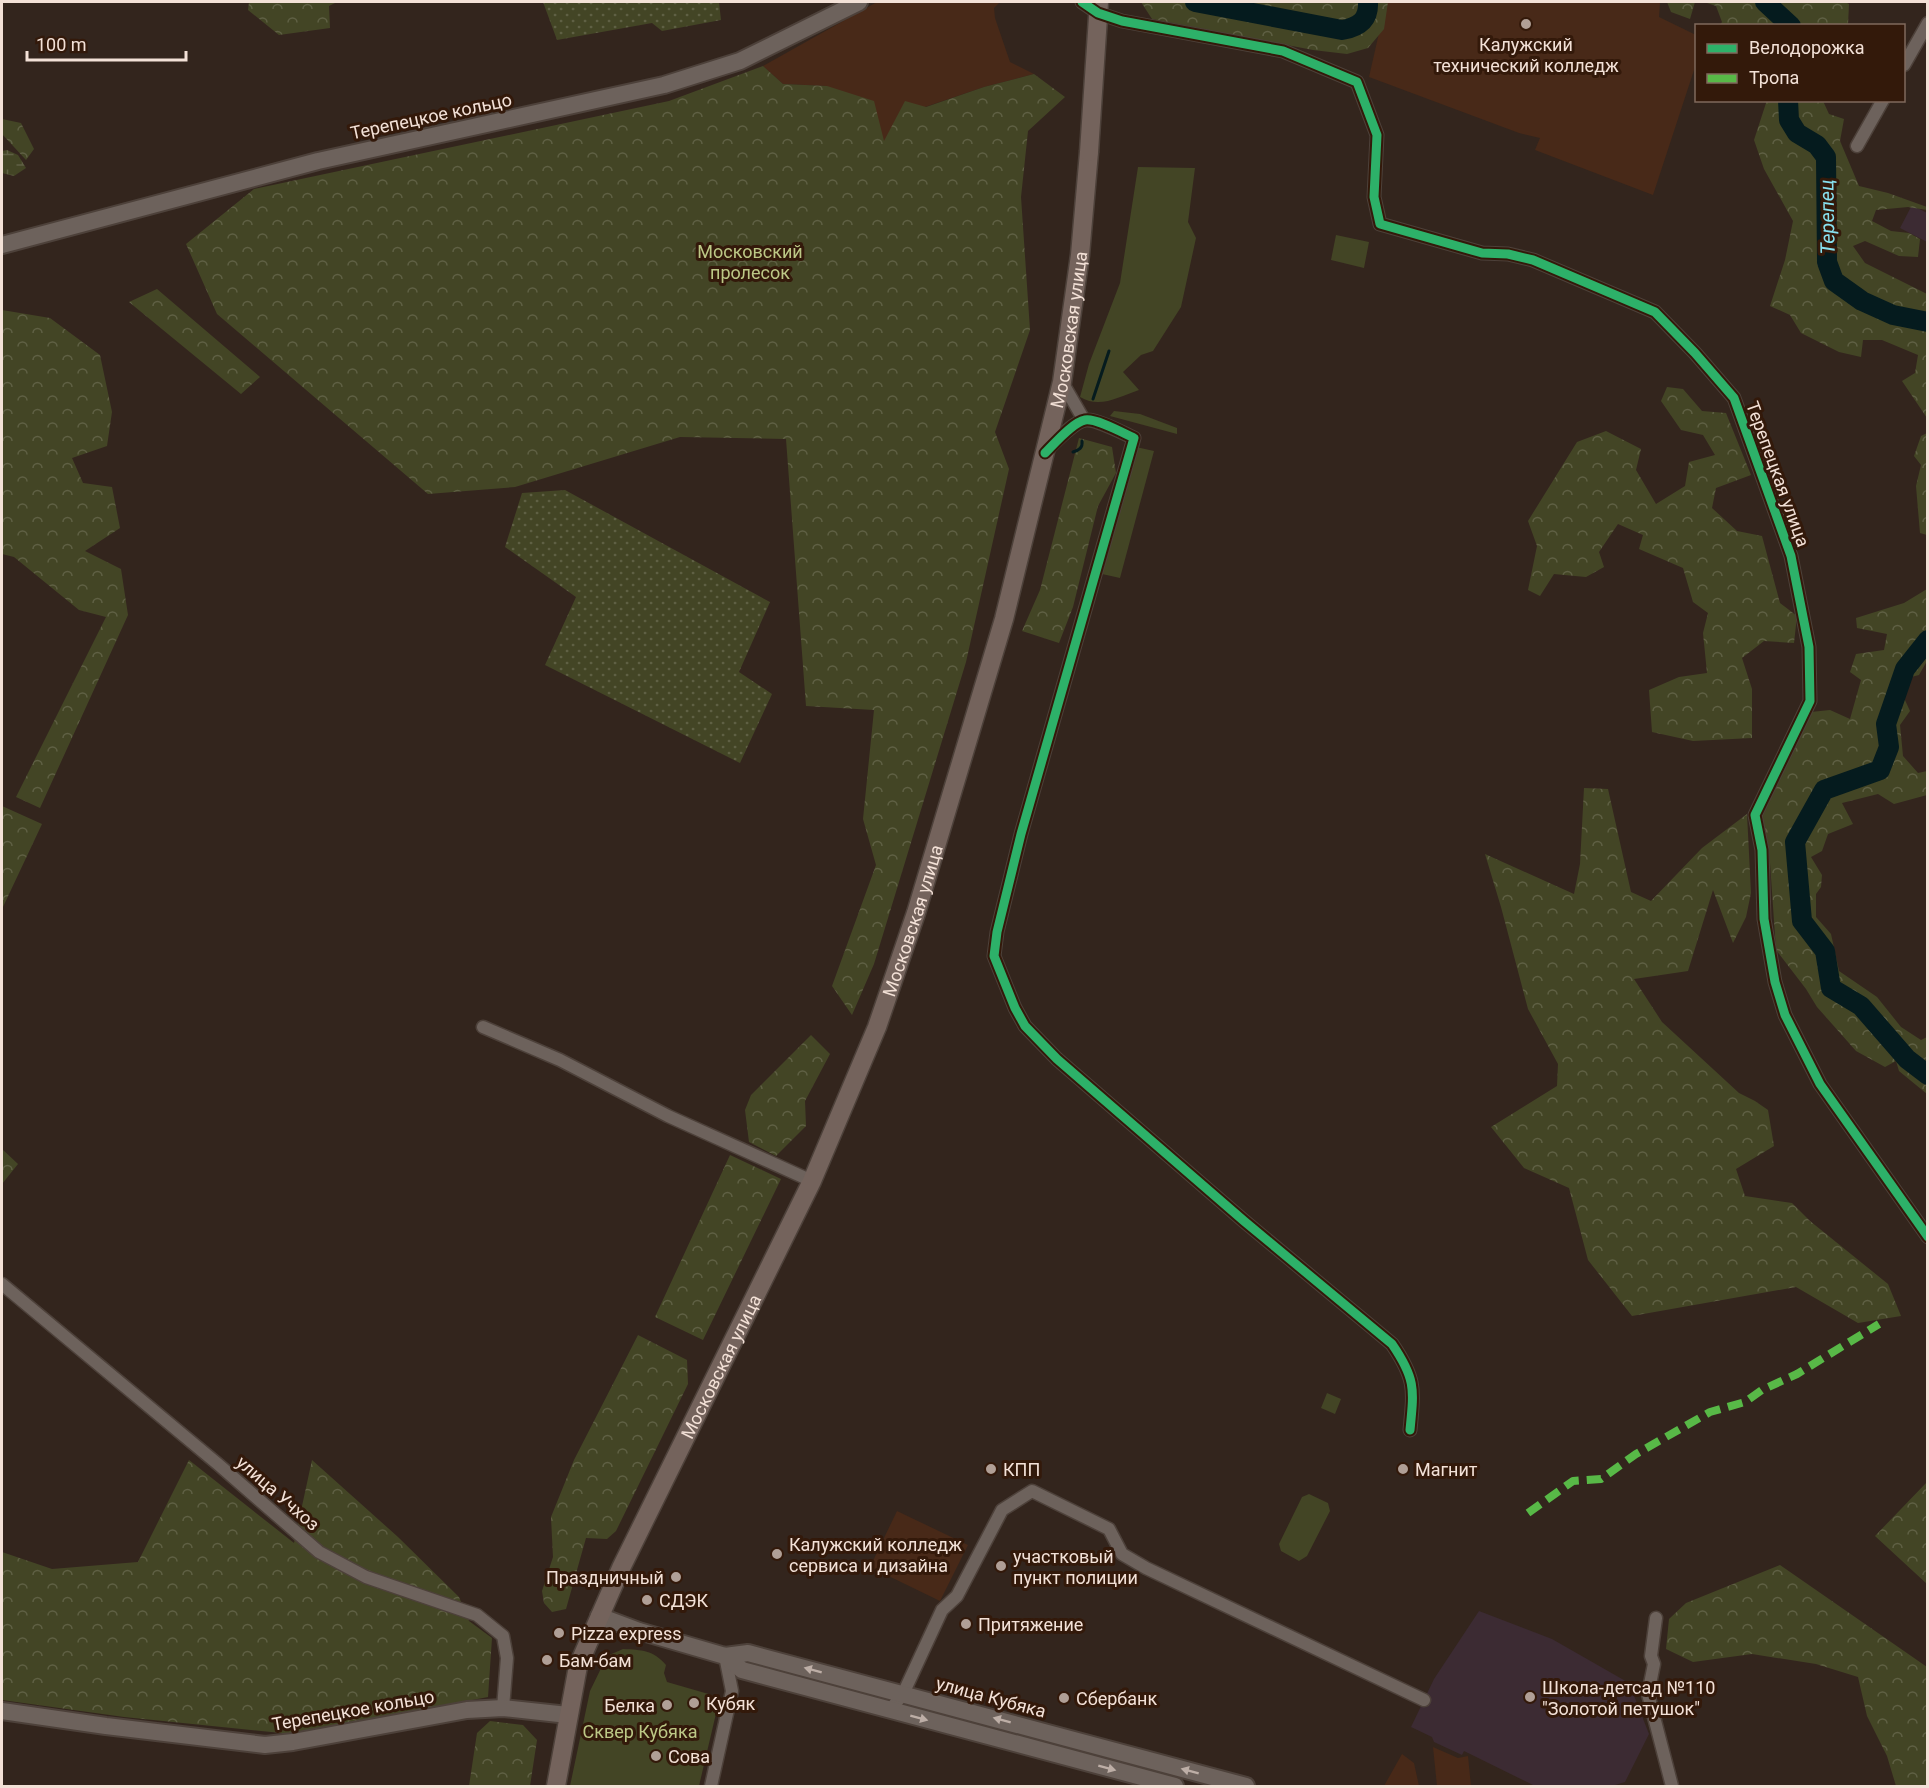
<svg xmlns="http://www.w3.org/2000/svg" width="1929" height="1788" font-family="Roboto,sans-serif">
<defs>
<pattern id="forest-crowns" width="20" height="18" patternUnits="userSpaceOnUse" patternTransform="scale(1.5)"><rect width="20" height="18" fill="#434525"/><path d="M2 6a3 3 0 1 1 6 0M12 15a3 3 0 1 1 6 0" fill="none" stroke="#5f6044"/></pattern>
<pattern id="wetland-marsh" width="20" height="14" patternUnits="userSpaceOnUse" patternTransform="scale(1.5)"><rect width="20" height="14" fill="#434525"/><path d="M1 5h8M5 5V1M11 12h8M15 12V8" fill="none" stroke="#5f6044"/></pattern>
<pattern id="garden-dots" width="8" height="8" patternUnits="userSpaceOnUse" patternTransform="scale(1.5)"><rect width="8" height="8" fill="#434525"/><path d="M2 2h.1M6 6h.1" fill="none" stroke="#5f6044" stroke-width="1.8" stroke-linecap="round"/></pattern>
</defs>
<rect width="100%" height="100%" fill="#33251d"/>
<!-- built -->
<path fill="#482918" d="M877,2H1000L994,8L995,18L1010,62L1034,74L984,87L925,107L884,142L827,86L783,84L763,66Z
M1386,2H1660L1659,17L1696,35V64L1653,195L1535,150L1540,138L1519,133L1369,77Z
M897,1511L968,1545L940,1601L870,1567Z
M1433,1747L1458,1758L1468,1756L1471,1786H1437Z
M1402,1754L1414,1763L1419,1786H1384Z"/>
<!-- education -->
<path fill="#3c2b33" d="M1912,205L1927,213V242L1900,228Z
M1479,1611L1552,1639L1629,1683L1649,1734L1625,1782L1612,1786H1535L1464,1751L1462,1755L1434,1742L1432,1737L1411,1727L1434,1679Z"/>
<!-- green -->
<path fill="#434525" d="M1138,167L1195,168L1188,222L1196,238L1181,307L1153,351L1141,355L1123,372L1139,390C1118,397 1100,409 1080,397L1089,364L1120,283Z
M1336,235L1369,242L1364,268L1331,260Z
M1114,411L1140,414L1177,428V434L1110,416Z
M1136,447L1154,451L1120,578L1102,574Z
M1327,1393L1341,1399L1335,1414L1321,1408Z
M1309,1494L1328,1503L1330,1511L1307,1556L1299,1561L1281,1551L1279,1544L1302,1497Z
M623,1649C642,1650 653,1650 666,1665L664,1673L667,1682L712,1695L718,1705L699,1786H570L590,1691L607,1656Z"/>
<!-- forest -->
<path fill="url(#forest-crowns)" d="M249,2H337L329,6L330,28L279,35L248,10Z
M1141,2H1388L1384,29L1368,48L1347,54L1313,50L1152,19Z
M1667,2H1695L1690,19L1671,12Z
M1704,2H1845L1849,4L1848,25H1720L1722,22L1716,6Z
M763,66L783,84L827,86L874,101L884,141L905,101L926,107L984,87L1034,74L1065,97L1028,131L1021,197L1030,330L995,432L1009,469L966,662L874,964L852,1015L832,986L876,865L863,819L874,710L806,706L786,439L680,437L515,487L428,494L217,314L186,244L254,189L669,101Z
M1767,100L1823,101L1829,114L1844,119L1840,141L1859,186L1888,193L1927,207V210L1908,207L1876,210L1872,221L1891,231L1909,233L1920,239L1918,257L1899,256L1865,241L1853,246L1865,263L1927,294V418L1902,381L1915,373L1918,355L1882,340H1863L1861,357L1839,352L1801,333L1790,315L1770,306L1785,260L1793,221L1764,169L1754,140Z
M2,119L21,123L34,149L26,160L2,134Z
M157,289L260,377L241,394L129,302Z
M2,310L50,318L100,355L112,412L107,446L72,458L83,483L112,487L120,528L85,551L121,569L128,615L40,808L16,797L106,617L79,610L14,557L2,554Z
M1667,387L1683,389L1702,411L1726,413L1751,475L1716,488L1712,508L1737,531L1762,536L1780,603L1797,616L1794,643L1764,641L1742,658L1752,689V738L1693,741L1652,732L1649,690L1679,677L1707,673L1703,633L1708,613L1693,602L1683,568L1639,549L1643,535L1618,524L1599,552L1604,567L1586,577L1554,574L1540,596L1528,590L1537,546L1528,521L1577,442L1606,431L1641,449L1636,470L1656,504L1685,486L1689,462L1715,455L1703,435L1681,430L1661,401Z
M1927,433V535L1920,533L1916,486L1921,465L1914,456L1921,436Z
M1079,438L1112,447L1116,473L1098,506L1073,607L1059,643L1022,631L1040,590Z
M1927,589V661L1919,675L1911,677L1904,698L1910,711L1900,725L1903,756L1918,773L1927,771V795L1894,804L1878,794L1842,803L1853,824L1828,834L1822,851L1811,857L1822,875L1821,887L1816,894V917L1831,934L1839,971L1877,997L1901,1027L1921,1040L1927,1037V1094L1899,1071L1896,1061L1885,1067L1856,1051L1817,1007L1806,989L1776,950L1769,848L1761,813L1811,712L1830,710L1850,719L1861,680L1850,672L1856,654L1884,650L1887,634L1857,628L1856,618L1904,603Z
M1584,788L1608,789L1631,892L1651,901L1702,848L1747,814L1751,893L1746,917L1733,943L1713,890L1688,971L1634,979L1662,1022L1739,1093L1755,1101L1768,1110L1774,1146L1736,1169L1745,1196L1792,1203L1810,1221L1888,1284L1901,1316L1858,1323L1796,1287L1632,1316L1588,1260L1569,1188L1524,1168L1491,1127L1557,1086L1558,1064L1528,1009L1501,907L1485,854L1574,894L1580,864Z
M2,806L42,824L2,909Z
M811,1035L830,1054L805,1101L806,1126L776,1156L749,1142L745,1110L751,1095Z
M2,1149L18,1164L2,1184Z
M730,1155L781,1179L703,1340L655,1317Z
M638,1335L687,1360L688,1384L616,1531L607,1539L586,1538L566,1609L552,1612L544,1603L542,1591L553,1557L551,1517L574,1460Z
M189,1460L294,1543L312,1460L398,1537L459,1597L469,1621L492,1638L488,1697L291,1734L124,1717L2,1700V1552L52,1569L138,1562Z
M1927,1482V1584L1875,1536Z
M1780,1565L1927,1667V1786H1896L1887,1756L1867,1716L1858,1677L1816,1664L1752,1654L1693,1662L1666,1649L1669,1619L1686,1603Z
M490,1721L523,1725L537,1740L530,1786H469L477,1733Z"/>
<!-- wetland -->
<path fill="url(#wetland-marsh)" d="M7,150L18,155L26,168L14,176L2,173V151Z"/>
<!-- garden -->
<path fill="url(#garden-dots)" d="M543,2H719L721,20L662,31L652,23L557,40Z
M565,490L770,602L739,672L772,694L740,763L545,665L576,597L505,547L522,493Z"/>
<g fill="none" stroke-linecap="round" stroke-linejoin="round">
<!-- stream -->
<path stroke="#051b1e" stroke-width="3" d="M1093,399L1109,351
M1073,452C1079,450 1083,448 1082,441"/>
<!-- river -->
<path stroke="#051b1e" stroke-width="20" d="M1195,2L1342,30C1359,27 1369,20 1368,2
M1765,2L1791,26
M1788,100L1789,120L1797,133L1817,145L1826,157L1827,262L1834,281L1862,301L1893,315L1928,322
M1928,640L1905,669L1886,724L1889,747L1880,770L1824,790L1795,842L1802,921L1825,951L1831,988L1861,1006L1907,1059L1928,1075"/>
<!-- street casing -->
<g stroke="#4d413a" stroke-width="15">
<path id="street" d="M1082,2L1098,13L1122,21L1283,51L1357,82L1377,135L1374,197L1380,224L1482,253L1508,254L1533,260L1655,312L1695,353L1734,398L1791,556L1809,647L1810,701L1755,815L1762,850L1764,919L1775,982L1785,1015L1820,1084L1928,1237
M1904,65L1928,23
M1857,146L1883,100
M1062,382L1084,420
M1045,452C1054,443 1074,421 1086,420C1097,419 1123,433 1134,438L1021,834L997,932L994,956L1015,1008L1025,1026L1057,1059L1244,1221L1392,1344C1416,1379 1414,1389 1410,1430
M483,1027L560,1060L668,1116L812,1181
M2,1284L219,1465L319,1552L366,1577L477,1615L503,1636L507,1658L503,1708
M1656,1618L1651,1656L1654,1664L1648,1694L1672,1786
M890,1710L903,1694L942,1610L957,1596L1002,1510L1032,1491L1109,1529L1122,1554L1146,1568L1424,1700
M711,1786L732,1691L725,1656"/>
</g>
<!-- secondary casing -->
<g stroke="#4d413a" stroke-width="20">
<path id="secondary" d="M2,245L318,161L664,85L740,61L859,2
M599,1616L639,1631L725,1656L748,1653L1246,1786
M725,1656L742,1670L1175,1786
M2,1711L106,1726L265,1745L293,1742L467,1710L503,1708L568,1715"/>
</g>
<!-- primary casing -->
<g stroke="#4d413a" stroke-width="21">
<g id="primary">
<path id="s1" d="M556,1786L578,1666L621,1568L812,1181L877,1027L916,913L1004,619L1062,382L1080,255L1089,152"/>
</g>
</g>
<!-- street -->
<use href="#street" stroke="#6d625c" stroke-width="12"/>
<!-- secondary -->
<use href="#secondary" stroke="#6d625c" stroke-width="16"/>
<!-- primary -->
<use href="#primary" stroke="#74635c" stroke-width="18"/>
<!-- primary-bridge casing -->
<g stroke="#4d413a" stroke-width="21" stroke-linecap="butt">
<path id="primary-bridge" d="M1089,152L1099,2"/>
</g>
<!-- primary-bridge -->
<use href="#primary-bridge" stroke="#74635c" stroke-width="18"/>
<!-- quiet -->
<path stroke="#58b947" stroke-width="8" stroke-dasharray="15 8" stroke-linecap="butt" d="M1528,1513L1573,1481L1601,1479L1636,1454L1710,1412L1745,1402L1762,1390L1797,1374L1879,1324"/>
<!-- cycleway casing -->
<g stroke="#33190a" stroke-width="13">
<path id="cycleway" d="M1082,2L1098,13L1122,21L1283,51L1357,82L1377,135L1374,197L1380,224L1482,253L1508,254L1533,260L1655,312L1695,353L1734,398L1791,556L1809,647L1810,701L1755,815L1762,850L1764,919L1775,982L1785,1015L1820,1084L1928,1237
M1045,453C1054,444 1073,422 1085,420C1096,418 1123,433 1134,438L1021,834L997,932L994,956L1015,1008L1025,1026L1057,1059L1244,1221L1392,1344C1416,1379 1414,1389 1410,1430"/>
</g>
<!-- cycleway -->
<use href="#cycleway" stroke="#2db169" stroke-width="9"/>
</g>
<!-- one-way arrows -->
<defs><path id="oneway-solid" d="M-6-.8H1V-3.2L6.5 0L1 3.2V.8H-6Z" transform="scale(1.5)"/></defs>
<g fill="#bdaea6">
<use href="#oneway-solid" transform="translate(813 1670) rotate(-165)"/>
<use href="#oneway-solid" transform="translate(919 1718) rotate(15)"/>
<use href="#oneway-solid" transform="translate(1002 1720) rotate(-165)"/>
<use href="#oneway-solid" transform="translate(1107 1768) rotate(15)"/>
<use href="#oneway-solid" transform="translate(1190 1771) rotate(-165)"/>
</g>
<!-- markers -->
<g fill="#b09f96" stroke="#33190a" stroke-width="2">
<circle cx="1526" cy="24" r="6"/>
<circle cx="991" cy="1469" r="6"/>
<circle cx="1403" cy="1469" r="6"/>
<circle cx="777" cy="1554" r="6"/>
<circle cx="1001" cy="1566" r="6"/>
<circle cx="676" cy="1577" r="6"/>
<circle cx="647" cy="1600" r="6"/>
<circle cx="966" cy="1624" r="6"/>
<circle cx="559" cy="1633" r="6"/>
<circle cx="547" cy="1660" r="6"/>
<circle cx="1530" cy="1697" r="6"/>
<circle cx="1064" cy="1698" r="6"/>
<circle cx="694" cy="1703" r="6"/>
<circle cx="667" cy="1705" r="6"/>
<circle cx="656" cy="1756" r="6"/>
</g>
<g text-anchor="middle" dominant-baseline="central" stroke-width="6" stroke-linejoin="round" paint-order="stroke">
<!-- poi labels -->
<g font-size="18" fill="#f3e1d7" stroke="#33190a" text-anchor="start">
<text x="1526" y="44" text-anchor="middle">Калужский<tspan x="1526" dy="21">технический колледж</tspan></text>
<text x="1003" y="1469">КПП</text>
<text x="1415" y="1469">Магнит</text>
<text x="789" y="1544">Калужский колледж<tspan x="789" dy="21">сервиса и дизайна</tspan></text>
<text x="1013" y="1556">участковый<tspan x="1013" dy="21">пункт полиции</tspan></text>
<text x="664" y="1577" text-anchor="end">Праздничный</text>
<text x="659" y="1600">СДЭК</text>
<text x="978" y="1624">Притяжение</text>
<text x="571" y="1633">Pizza express</text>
<text x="559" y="1660">Бам-бам</text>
<text x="1542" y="1687">Школа-детсад №110<tspan x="1542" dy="21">"Золотой петушок"</tspan></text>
<text x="1076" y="1698">Сбербанк</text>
<text x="706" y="1703">Кубяк</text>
<text x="655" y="1705" text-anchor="end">Белка</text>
<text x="668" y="1756">Сова</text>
</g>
<!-- street labels -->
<g font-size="18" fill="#f3e1d7" stroke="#33190a">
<text transform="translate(431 116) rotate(-12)">Терепецкое кольцо</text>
<text stroke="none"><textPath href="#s1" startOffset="1552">Московская улица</textPath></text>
<text transform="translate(1778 474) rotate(70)">Терепецкая улица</text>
<text stroke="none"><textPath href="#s1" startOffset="940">Московская улица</textPath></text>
<text stroke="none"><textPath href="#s1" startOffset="454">Московская улица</textPath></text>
<text transform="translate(278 1493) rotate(41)">улица Учхоз</text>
<text transform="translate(991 1697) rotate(15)">улица Кубяка</text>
<text transform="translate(353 1710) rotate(-10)">Терепецкое кольцо</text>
</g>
<!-- park labels -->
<g font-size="18" fill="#bcc886" stroke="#33190a">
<text x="750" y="251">Московский<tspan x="750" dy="21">пролесок</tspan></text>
<text x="640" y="1731">Сквер Кубяка</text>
</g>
<!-- water labels -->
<g font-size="20" font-style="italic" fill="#88e1f0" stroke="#33190a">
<text transform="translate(1827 217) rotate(-91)">Терепец</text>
</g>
</g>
<!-- border -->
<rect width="1929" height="1788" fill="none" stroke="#f3e1d7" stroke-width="6"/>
<!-- legend -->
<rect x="1695" y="24" width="210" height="78" fill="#33190a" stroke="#80695c" stroke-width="1.5"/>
<rect x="1707" y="44" width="30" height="9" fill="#2db169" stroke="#80695c" stroke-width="1.5"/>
<text x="1749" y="54" font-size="18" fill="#f3e1d7">Велодорожка</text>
<rect x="1707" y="74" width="30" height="9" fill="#58b947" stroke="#80695c" stroke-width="1.5"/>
<text x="1749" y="84" font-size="18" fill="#f3e1d7">Тропа</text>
<!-- scale -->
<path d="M27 51v9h159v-9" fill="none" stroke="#f3e1d7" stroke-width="3"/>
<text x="36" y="51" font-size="18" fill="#f3e1d7" stroke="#33190a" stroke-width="4.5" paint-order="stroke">100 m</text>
</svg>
